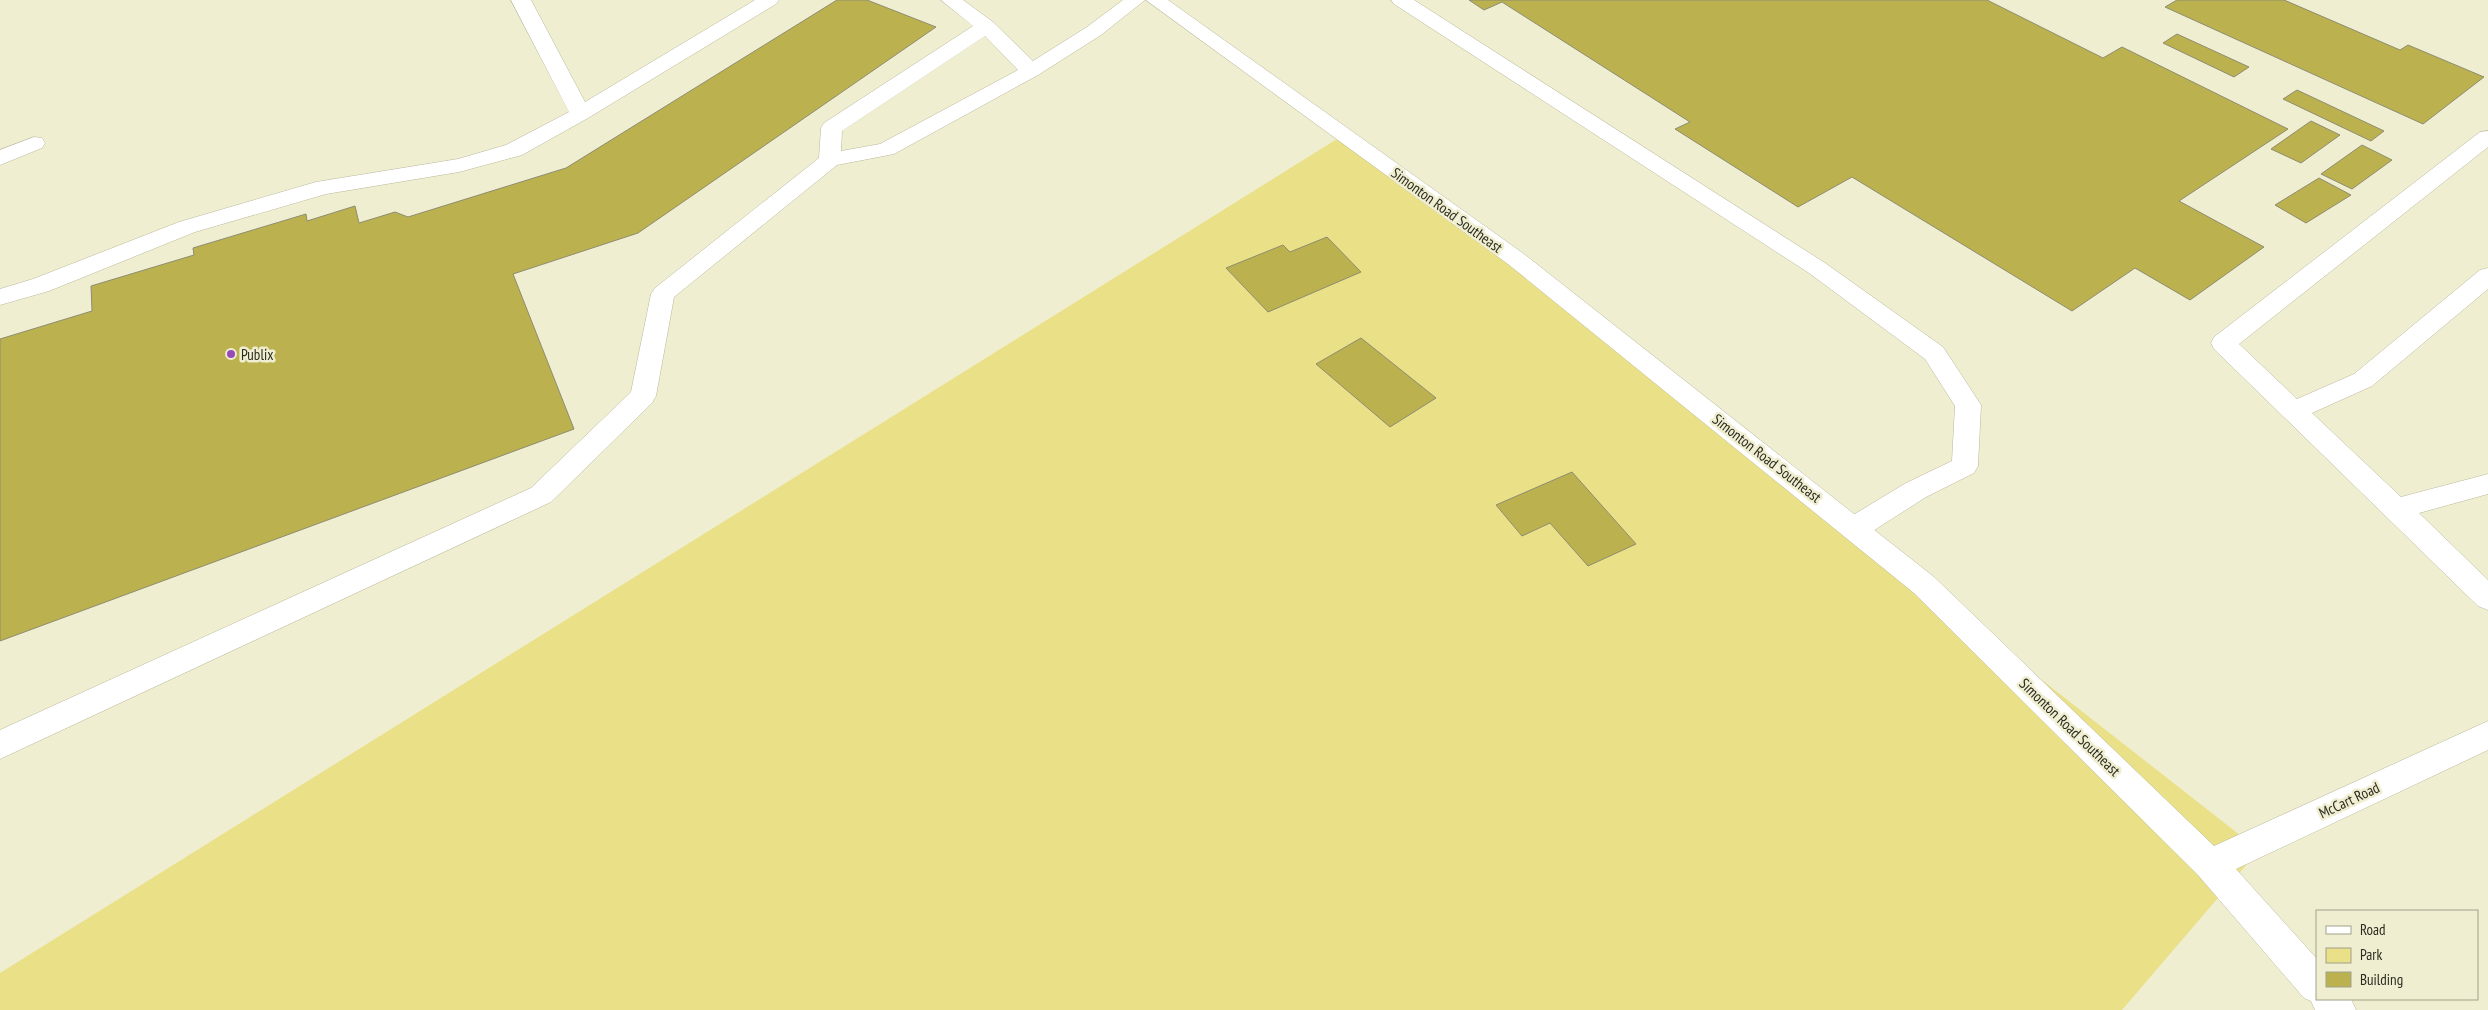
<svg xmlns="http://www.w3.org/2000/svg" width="2488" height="1010" font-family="'PT Sans Narrow',sans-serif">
<rect width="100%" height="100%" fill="#f0eed1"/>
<!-- green -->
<path fill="#e9e087" d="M1345,134L2259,850L2122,1010H0V973Z"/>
<!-- building -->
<path fill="#bbb24f" stroke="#8e8c71" d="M837,0H867L936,27L638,233L513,274L574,429L0,641V339L92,311L91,286L194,255L193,248L306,214L307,221L355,206L359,223L395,212L408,217L566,168Z
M1469,0H1987L2103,58L2122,47L2288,129L2179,201L2264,247L2190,300L2135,268L2072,311L1852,177L1798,207L1675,129L1690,122L1502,2L1484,10Z
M2177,0H2284L2400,50L2408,45L2484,77L2423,124L2165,7Z
M2177,34L2249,67L2234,77L2163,43Z
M2297,90L2384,131L2371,141L2283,99Z
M2311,121L2340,135L2301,163L2271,149Z
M2362,145L2392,160L2352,189L2321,174Z
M2319,178L2351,195L2306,223L2275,205Z
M1327,237L1361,272L1268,312L1226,268L1283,245L1290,252Z
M1361,338L1436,398L1390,427L1316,364Z
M1572,472L1636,544L1588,566L1550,523L1522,536L1496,505Z"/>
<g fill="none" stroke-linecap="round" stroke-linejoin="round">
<!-- service casing -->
<g stroke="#bab89c" stroke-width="1">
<path id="service" d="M511,0H531L585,102L755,0H779L776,4L588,118L522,155L459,172L326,194L195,232L49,291L0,305V289L33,279L179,222L316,182L458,159L506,145L569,112Z
M941,0H963L993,22L1033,61L1087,27L1123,0H1145L1101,35L1038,75L894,154L837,165L674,297L656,396L652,403L551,502L0,759V730L531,488L631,392L651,294L655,288L819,158L821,128L824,123L973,26ZM985,36L1018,70L880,144L841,151L842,131Z
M1391,0H1414L1825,263L1943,347L1981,405L1978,466L1974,473L1926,497L1865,536L1855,539L1845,536L1841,528L1845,520L1906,483L1952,461L1955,406L1925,359L1809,273L1394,4Z
M2488,131V147L2239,344L2297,399L2354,374L2480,270L2488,268V289L2372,386L2312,413L2401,497L2488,474V494L2419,513L2488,580V610L2478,606L2214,349L2211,343L2214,337L2480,132Z
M34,137L42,138L45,143L42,148L0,165V150Z"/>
</g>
<!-- tertiary casing -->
<g stroke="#bab89c" stroke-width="1">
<path id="tertiary" d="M1146,0H1168L1524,254L1934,577L2214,846L2488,721V750L2236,869L2317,959V999H2351L2356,1010H2315L2311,1001L2304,998L2198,875L1914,593L1508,264Z"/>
</g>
<!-- service -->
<use href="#service" fill="#fff" fill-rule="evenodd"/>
<!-- tertiary -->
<use href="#tertiary" fill="#fff" fill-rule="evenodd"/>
</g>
<!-- markers -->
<circle fill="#984abb" stroke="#f0eed1" stroke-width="2" cx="231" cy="354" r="5"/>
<g text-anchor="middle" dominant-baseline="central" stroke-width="5" stroke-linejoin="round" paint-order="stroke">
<!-- street labels -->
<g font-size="15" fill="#2b2a1f" stroke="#f0eed1">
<text transform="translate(1447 210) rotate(36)">Simonton Road Southeast</text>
<text transform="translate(1767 458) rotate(38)">Simonton Road Southeast</text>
<text transform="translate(2070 727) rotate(44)">Simonton Road Southeast</text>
<text transform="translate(2349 800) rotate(-25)">McCart Road</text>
</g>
<!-- poi labels -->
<g font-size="15" fill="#2b2a1f" stroke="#f0eed1" text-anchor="start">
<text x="241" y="354">Publix</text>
</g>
</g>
<!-- legend -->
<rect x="2316" y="910" width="162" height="90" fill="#f0eed1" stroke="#a1a08a"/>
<rect x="2326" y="926" width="25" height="8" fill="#ffffff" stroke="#a1a08a"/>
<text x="2360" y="935" font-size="15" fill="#2b2a1f">Road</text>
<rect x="2326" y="948" width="25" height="15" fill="#e9e087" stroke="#a1a08a"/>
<text x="2360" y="960" font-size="15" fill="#2b2a1f">Park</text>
<rect x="2326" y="972" width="25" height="15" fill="#bbb24f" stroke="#a1a08a"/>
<text x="2360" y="985" font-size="15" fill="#2b2a1f">Building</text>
</svg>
